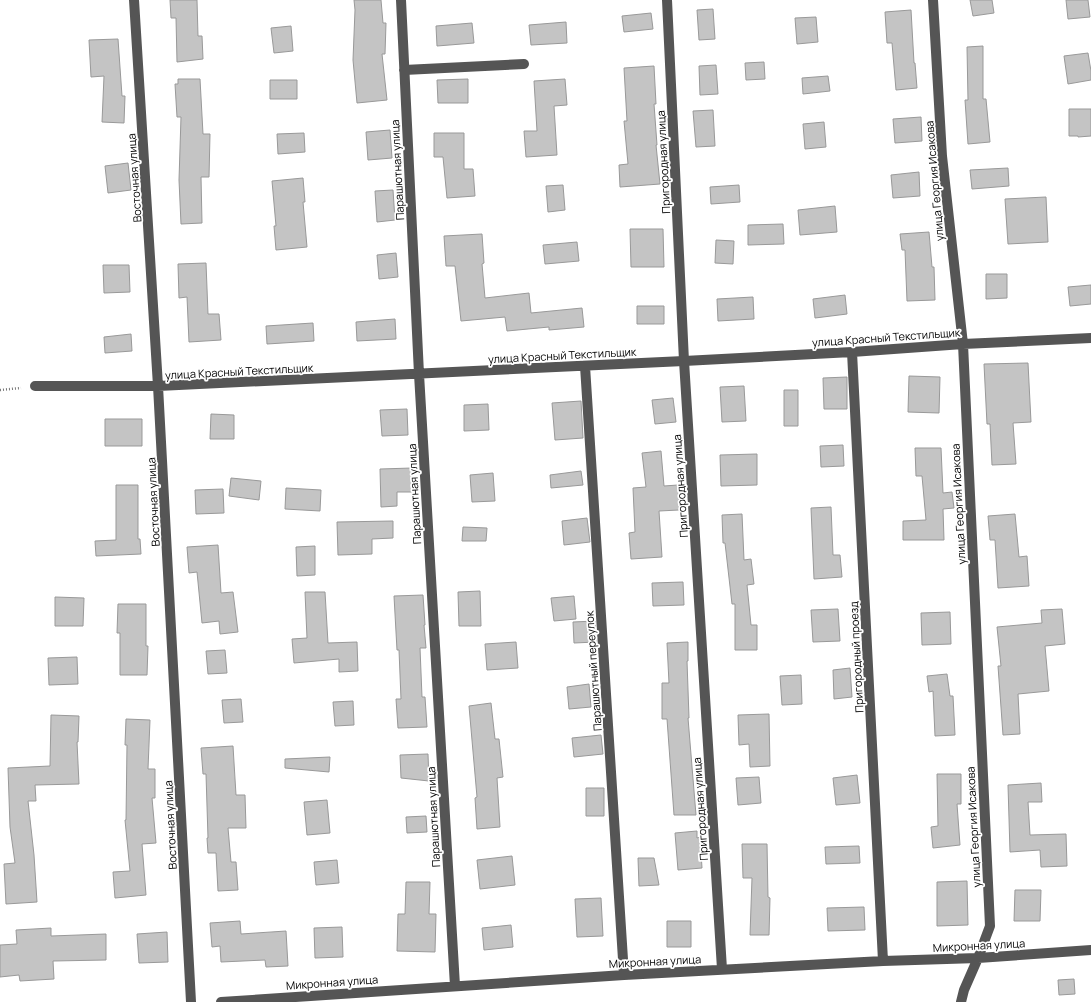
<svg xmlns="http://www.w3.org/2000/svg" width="1091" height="1002" font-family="Manrope,sans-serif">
<rect width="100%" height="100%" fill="#fff"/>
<!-- building -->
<path fill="#c4c4c4" stroke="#999" d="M170,0H197L198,36H202L203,59L177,62L176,18H171Z
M354,0H381L383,23H386L385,54H382L387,100L357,103L353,60L355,10Z
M970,0H992L994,13L973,16Z
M1066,0H1088L1090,17L1068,19Z
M713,9L715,39L699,40L697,10Z
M911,10L914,63H915L917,88L896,90L892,43H887L885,12Z
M651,13L653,29L624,32L622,16Z
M816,17L818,42L797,44L795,18Z
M566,22L567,43L531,45L529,25Z
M472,23L474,43L437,46L436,26Z
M291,26L293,51L274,53L271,28Z
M118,39L122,96H125L124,123L102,122L104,76L91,77L89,40Z
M983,46V99H986L990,142L968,144L965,100H968L967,47Z
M1088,53L1091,71V80L1068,84L1064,56Z
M764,62L765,79L746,80L745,63Z
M716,65L718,94L700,95L699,66Z
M654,66L656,104H654L657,145H656L660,184L620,187L619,165L628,164L624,121H627L624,68Z
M828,76L830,91L803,94L802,78Z
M178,79H200L203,134H210L209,177H201L202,223L181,224L179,180L181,117H177L175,84H178Z
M468,79V103H438L437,80Z
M565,79L567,105L554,106L557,155L526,157L524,131H537L534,81Z
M270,80H297V99H270Z
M1069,109H1091V136L1078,137V136H1069Z
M713,110L715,146L696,147L693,111Z
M921,117L922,141L895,143L893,119Z
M824,122L826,147L805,149L803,124Z
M390,130L392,158L368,160L366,132Z
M304,133L305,152L278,154L277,134Z
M434,133H464V169H473L475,196L447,198L443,157H434Z
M128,163L131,190L108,193L105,166Z
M1008,168L1009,186L972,189L970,170Z
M919,172L920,196L893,198L891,175Z
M303,178L305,202H303L307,247L276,250L274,226H276L272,181Z
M563,185L565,210L548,212L546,186Z
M739,185L740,202L711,204L710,187Z
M393,190L395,220L377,222L375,191Z
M1046,197L1048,242L1008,244L1005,199Z
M835,206L837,232L800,235L798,210Z
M783,224L784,244L748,245V225Z
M630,229H663L664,267H631Z
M929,232L932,267H934L935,300L907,301L905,250H902L900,234Z
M482,234L484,263L482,264L485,298L529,293L531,313L582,308L584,327L549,330V327L507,331L505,317L461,321L455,266H446L444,236Z
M716,240L734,241L733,264L715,263Z
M577,242L579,261L545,264L543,245Z
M396,253L398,277L379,279L377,255Z
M206,263L208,314H219L221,340L189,342L187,297L179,298L178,264Z
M103,265H129L130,292L104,293Z
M986,274H1007V298L986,299Z
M1091,285V304L1070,306L1068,287Z
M845,295L847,314L815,318L813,299Z
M753,297L754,319L718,321L717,299Z
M637,306H664V324H637Z
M395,319L396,339L357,341L356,322Z
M313,323L314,341L267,344L266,326Z
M131,334L132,351L105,353L104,337Z
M1028,363L1031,422L1013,423L1016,464L992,465L990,424H987L984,364Z
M909,376L940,377L939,413L908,412Z
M847,377V409H824L823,378Z
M744,386L746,421L722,422L720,387Z
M784,390H798V426H784Z
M673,398L676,422L655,424L652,400Z
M581,401L583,438L555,440L552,403Z
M488,404L489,430L464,431V405Z
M407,409L408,435L382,436L380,410Z
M211,414L234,415V439H210Z
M105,419H142V446H105Z
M843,445L844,466L821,467L820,446Z
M915,448H941L943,493L952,492L954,508L943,509L944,540H903V521L926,520L922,476H916Z
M661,451L664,486L678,485L679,510L659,511L662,557L631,559L629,533L635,532L633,488L646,487L642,453Z
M757,454V485L721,486L720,455Z
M412,468L413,492H397V506L381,507L380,469Z
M581,471L583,485L551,488L550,475Z
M493,473L495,501L472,502L470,475Z
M231,478L261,481L259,500L229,496Z
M116,485H138V539H140L141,554L96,556L95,541L116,540Z
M286,488L321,490L320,511L285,509Z
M223,489L224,513L196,514L195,490Z
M831,507L833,555H840L842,577L814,579L811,508Z
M742,514L744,560L751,559L754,584L747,585L751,625H757V650H735V604H732L725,543H723L722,515Z
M1015,514L1019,557L1027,556L1029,586L998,588L995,540H990L988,516Z
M587,518L590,542L564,545L562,521Z
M393,521V538L372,539V554L338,555L337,522Z
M463,527L487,528L486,541H462Z
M218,545L221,593L233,592L238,632L220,634L219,621L202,623L197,572L189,573L187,547Z
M315,546V575L297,576L296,547Z
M683,582L684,605L653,606L652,583Z
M480,591L481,626H459L458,592Z
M305,592H325L328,643L357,642L358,671L339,672V659L294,663L292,639L307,638Z
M423,595L425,625H424L426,648H420L422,697H425L427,727L398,728L396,699H401L399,650H397L394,596Z
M574,596L576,619L554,621L551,598Z
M55,597L84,598L83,626H55Z
M118,604H146V646H148L147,675H120V633H117Z
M838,609L840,641L813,642L811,610Z
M1062,609L1065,644L1045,646L1049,691L1018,694L1020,734L1003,735L998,666H1001L997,627L1042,623L1041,610Z
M950,612L951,644L922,645L921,613Z
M595,621L596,642L574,643L573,622Z
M516,642L518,668L487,670L485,644Z
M688,642V661H687L689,718H688L696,815H674L667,719H662V683H669L667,643Z
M225,650L227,673L208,674L206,651Z
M77,657L78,684L49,685L48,658Z
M850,668L852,697L834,699L833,670Z
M947,674L950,696H953L955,735L935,736L933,691L929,692L927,676Z
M801,675L802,704L782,705L780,676Z
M589,684L591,707L569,709L567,687Z
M241,699L243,722L224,723L222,700Z
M353,701L354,725L335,726L333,702Z
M491,703L495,739H499L503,777L497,778L500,827L477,829L475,798L477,797L469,706Z
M769,714L770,766L750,767L749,744L739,745L738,715Z
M51,715L79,716L78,742H77L79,784L35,785L36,801H28L34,855L37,902L6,904L4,864L15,863L10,827L8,768L50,766Z
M126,719L150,720L148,769H155V798H152L156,843L142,844L146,895L115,898L113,872L130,871L125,820H126L127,745H125Z
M601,735L603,754L574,757L572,738Z
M233,746L236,795H245L246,828H228L231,862H236L238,890L218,891L216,853H208L207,838H208L206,774H203L201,748Z
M428,754L429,781L401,778L400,755Z
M330,757L329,772L285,768V759Z
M937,774H961V804H957L960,845L933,848L931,827L938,826Z
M857,775L860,803L836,805L833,778Z
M759,777L761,803L738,805L736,778Z
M1041,783L1042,802H1028L1030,835L1066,834L1067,866L1041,867L1040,850L1010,852L1008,785Z
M586,788H604V816H586Z
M327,800L330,833L307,835L304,802Z
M426,816L427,832L407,833L406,817Z
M697,831V838L700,837L702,868L678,870L675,833Z
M742,844H767L768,897L770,898L769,935H750L752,878H743Z
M859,846L860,863L826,864L825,847Z
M512,856L515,885L480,889L477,860Z
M638,858H654L659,885L639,886Z
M337,860L339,883L316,885L314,862Z
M967,881L968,925L937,926V882Z
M406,882H430L429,914H436L435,952L397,951L398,914H405Z
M1015,890H1041L1040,921H1014Z
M601,898L603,936L577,937L575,899Z
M864,907L865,930L828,931L827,908Z
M240,921L241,934L286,931L288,966L266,967L265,960L221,962L220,946L212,947L210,923Z
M667,921H691V947H667Z
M511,925L513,947L484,950L482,928Z
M342,927L343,957L315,958L314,928Z
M51,928V936L106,934V960L53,961L54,979L20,981L19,975L0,977V945L17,944L16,930Z
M167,932L168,962L139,963L137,934Z
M1074,979L1075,994L1059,995L1058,980Z"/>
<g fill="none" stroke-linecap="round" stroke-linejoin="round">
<!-- path -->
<path stroke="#777" stroke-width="2.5" stroke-dasharray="1 2" stroke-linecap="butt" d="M0,390L21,388"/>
<!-- minor -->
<path stroke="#555" stroke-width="10" d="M134,0L158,386L191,1002
M401,0L419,374L455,986
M667,0L684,361L722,969
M933,0L942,156L963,344L990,926L978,958L964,990L961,1002
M404,70L524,64
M852,352L883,961
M585,366L624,975
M35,386H158L684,361L852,352L963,344L1091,338
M221,1002L624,975L883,961L978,958L1091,950"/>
</g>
<g text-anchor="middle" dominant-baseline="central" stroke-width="3.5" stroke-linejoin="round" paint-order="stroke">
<!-- street labels -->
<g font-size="11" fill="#000" stroke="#fff">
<text transform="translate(663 162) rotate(-93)">Пригородная улица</text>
<text transform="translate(397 170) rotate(-93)">Парашютная улица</text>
<text transform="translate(134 178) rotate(-94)">Восточная улица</text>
<text transform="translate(934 181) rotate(-95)">улица Георгия Исакова</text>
<text transform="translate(886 337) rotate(-4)">улица Красный Текстильщик</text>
<text transform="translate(562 355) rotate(-3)">улица Красный Текстильщик</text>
<text transform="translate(239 371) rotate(-3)">улица Красный Текстильщик</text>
<text transform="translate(680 486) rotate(-94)">Пригородная улица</text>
<text transform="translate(414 494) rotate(-93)">Парашютная улица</text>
<text transform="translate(153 502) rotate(-93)">Восточная улица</text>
<text transform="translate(958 504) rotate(-93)">улица Георгия Исакова</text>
<text transform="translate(856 657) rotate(-93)">Пригородный проезд</text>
<text transform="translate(593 671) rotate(-94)">Парашютный переулок</text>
<text transform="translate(700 809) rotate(-94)">Пригородная улица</text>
<text transform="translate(433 817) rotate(-93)">Парашютная улица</text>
<text transform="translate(170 825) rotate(-93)">Восточная улица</text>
<text transform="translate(973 827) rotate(-93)">улица Георгия Исакова</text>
<text transform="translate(979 945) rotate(-3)">Микронная улица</text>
<text transform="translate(655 961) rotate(-3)">Микронная улица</text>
<text transform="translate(332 982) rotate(-4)">Микронная улица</text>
</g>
</g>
</svg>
